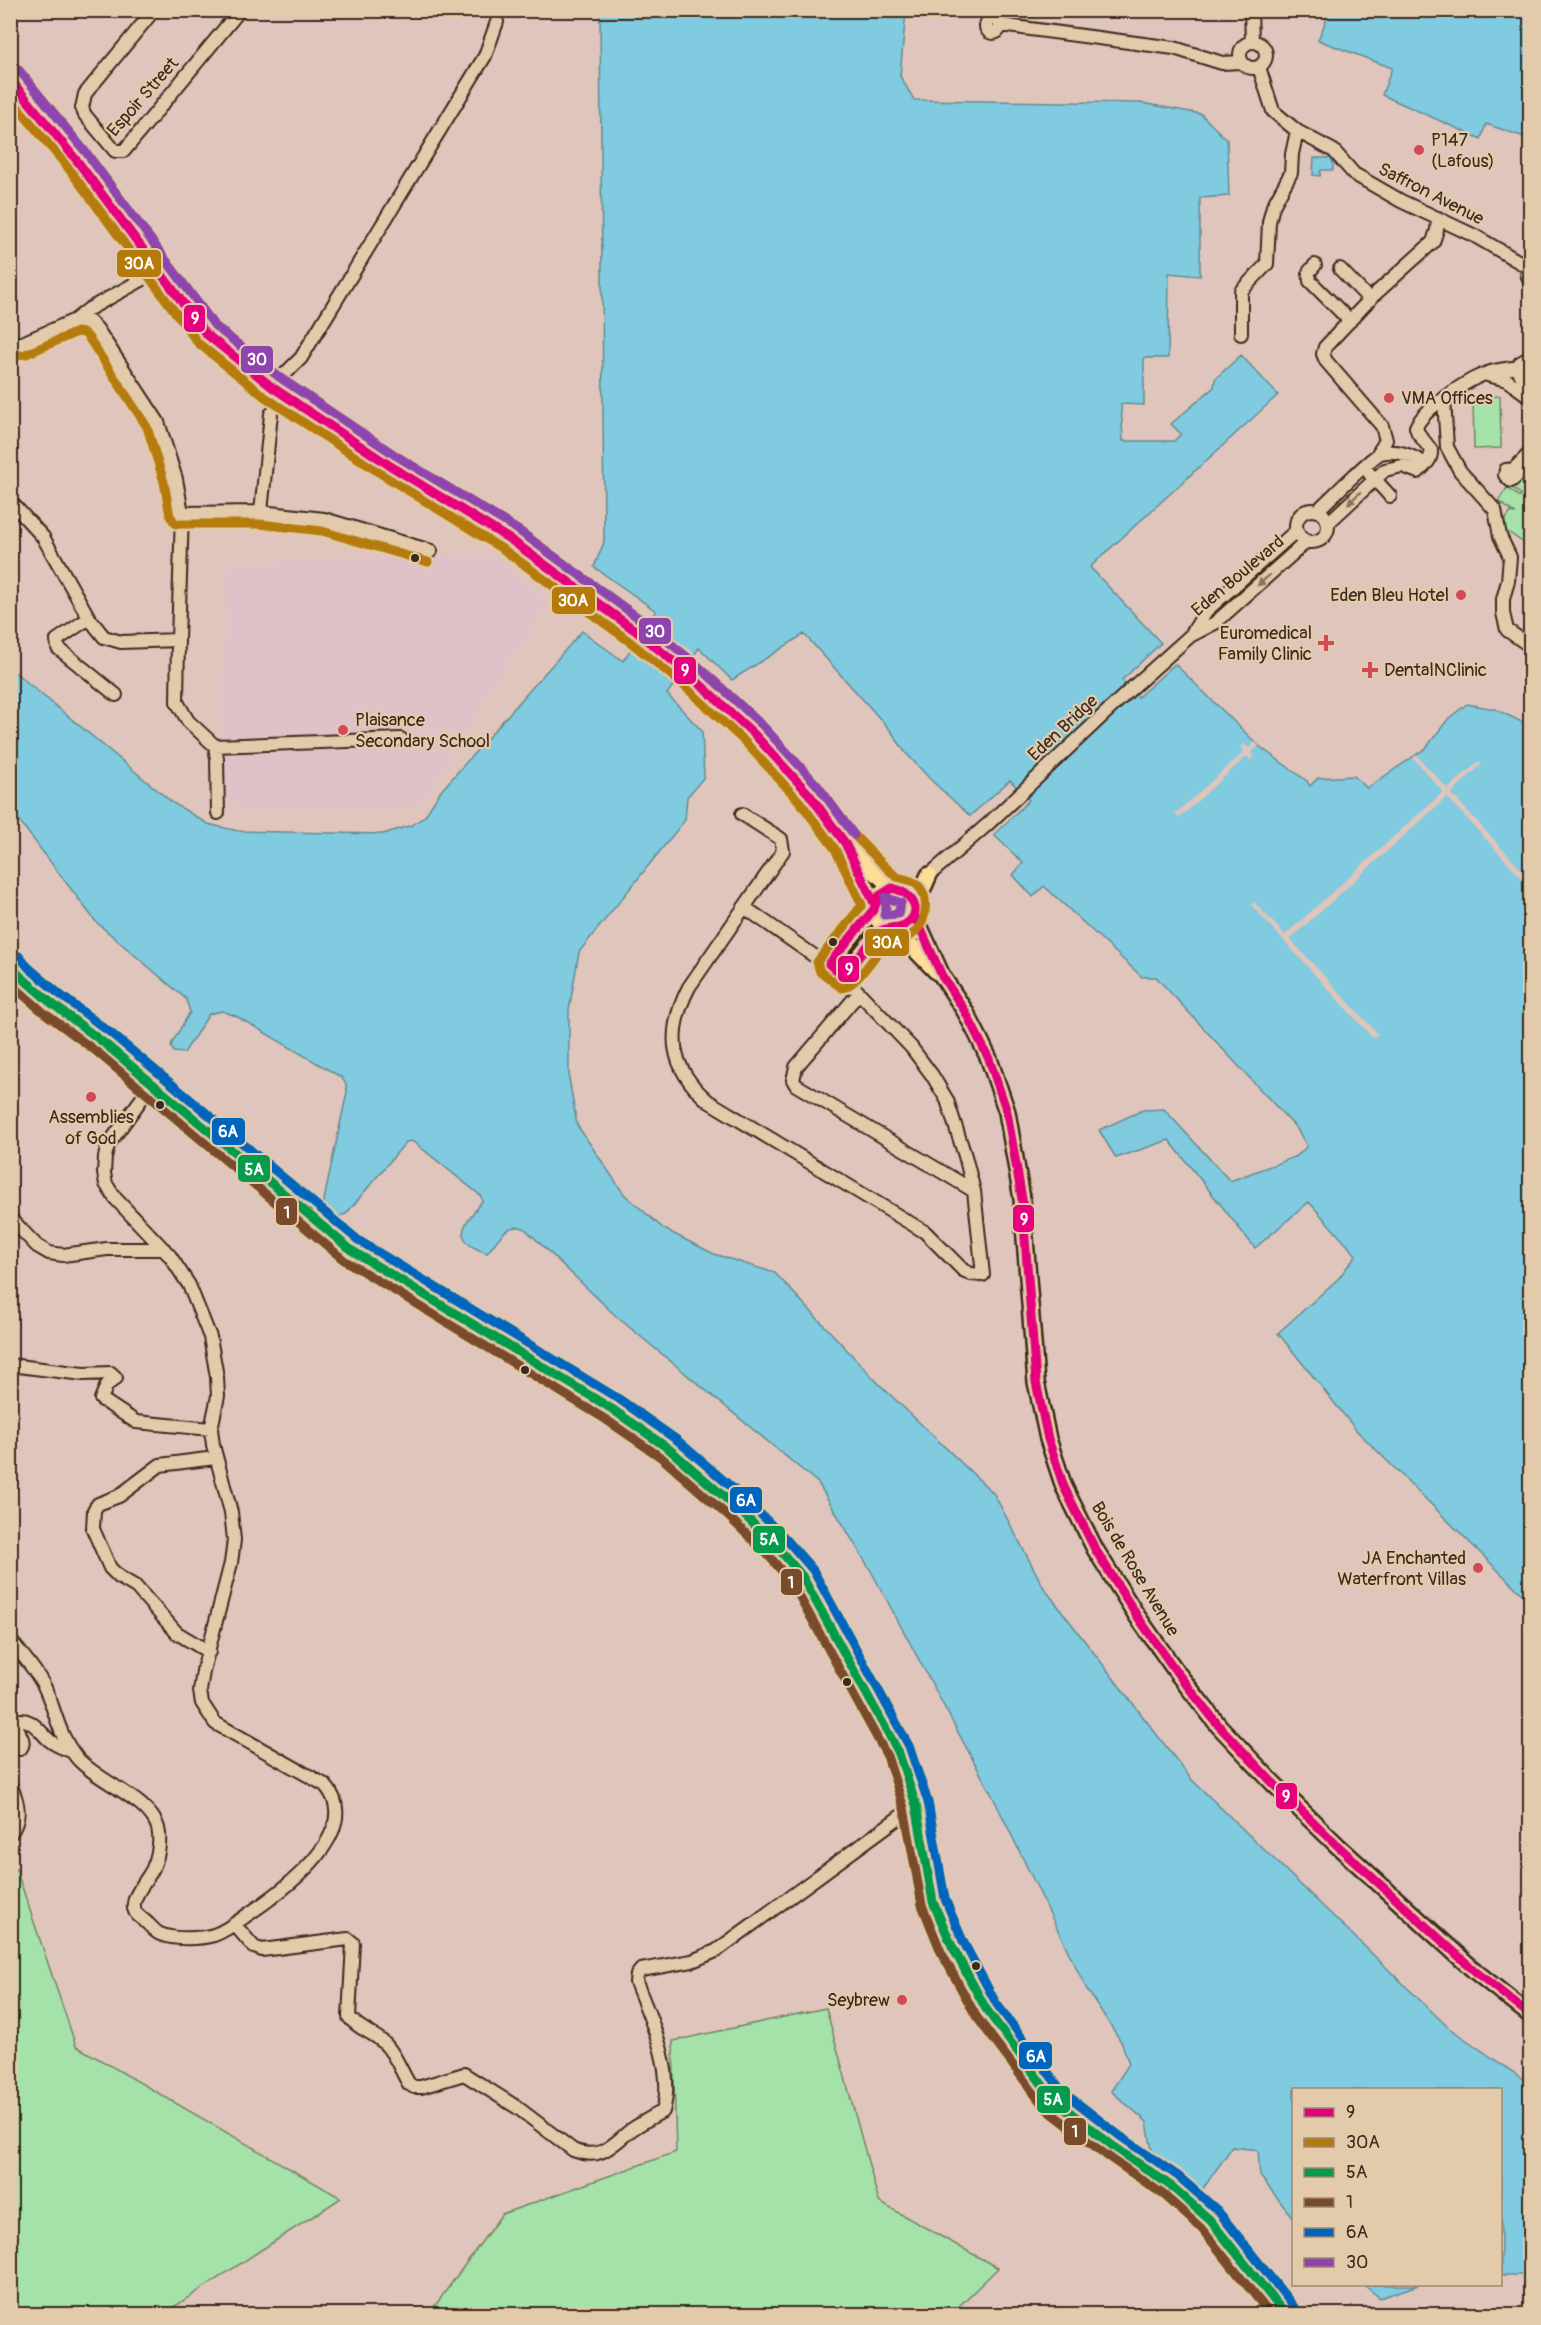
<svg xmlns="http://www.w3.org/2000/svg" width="1541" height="2325" font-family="Pangolin,sans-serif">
<rect width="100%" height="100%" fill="#e0c5bc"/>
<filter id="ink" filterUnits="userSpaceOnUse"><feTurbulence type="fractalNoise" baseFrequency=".0167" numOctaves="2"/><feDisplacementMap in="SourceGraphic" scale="12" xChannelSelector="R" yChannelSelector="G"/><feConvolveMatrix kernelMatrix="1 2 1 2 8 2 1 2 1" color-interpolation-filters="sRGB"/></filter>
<g filter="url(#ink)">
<!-- built -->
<path fill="#dec2c8" d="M448,554L496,558L550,603L505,667L420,806L243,811L230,799L218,794L228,563Z"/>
<!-- green -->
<path fill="#a5e2a9" stroke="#708664" stroke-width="1.5" d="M1500,396L1501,448L1474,449L1473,398Z
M1521,473L1530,480V521L1526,527L1530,530V535L1524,543L1505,530L1507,526L1503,523L1511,512L1516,514L1498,501L1507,488L1520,497L1522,495L1511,487Z
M16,1869L76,2046L341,2198L163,2314H11L10,1873Z
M826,2008L879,2202L998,2268L951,2314H429L502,2214L676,2152L673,2041Z"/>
<!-- water -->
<path fill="#80cbdf" stroke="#648b92" stroke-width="1.5" d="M600,11H906L900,76L914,100L1142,103L1201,114L1227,140L1229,196L1200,198V276L1169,273L1168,358H1144V405L1121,404L1123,441H1174L1181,434L1171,424L1214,387L1215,379L1241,355L1278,395L1090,567L1161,643L1122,680L1138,697L1175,664L1259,746L1307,781L1310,786L1318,778L1354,776L1367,788L1426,748L1448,719L1467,704L1495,709L1530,726V1602L1357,1431L1278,1333L1339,1278L1356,1255L1309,1202L1255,1248L1169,1140L1116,1158L1099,1130L1143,1110L1164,1109L1230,1181L1297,1156L1307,1146L1297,1129L1156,977H1142L1044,886L1033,897L1013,875L1023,863L994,835L1029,800L1010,780L970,816L931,780L905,752L891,731L804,634L732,680L699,648L667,694L702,731L704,777L687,797L685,820L579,952L569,1010V1078L577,1125L624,1194L664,1229L714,1254L775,1273L879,1384L994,1494L1044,1588L1191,1779L1449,2028L1530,2084V2275H1501L1500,2090H1294L1293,2218L1260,2176L1258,2150L1232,2147L1195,2200L1154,2162L1147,2122L1111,2091L1129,2064L1122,2043L1086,1988L993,1797L871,1571L818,1483L617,1317L524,1228C505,1222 498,1241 487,1253C448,1240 465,1224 482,1201L481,1196L415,1143L411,1141L406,1142L346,1214L339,1216L327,1210L324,1201L326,1190L347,1092L346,1084L341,1077L236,1016L222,1011L209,1014L184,1053L174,1052L171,1047L172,1043L190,1012L186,999L96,922L11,810V669L173,803L208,824L238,831L383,834L412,825L425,816L440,792L582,631L623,661L656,611L594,567L604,542Z
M1330,11H1530V139L1486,124L1481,139L1382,95L1392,68L1318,40Z
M1314,158H1333V170H1321L1320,176L1313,175Z
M1364,2285H1418L1380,2298Z"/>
<!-- pier -->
<path fill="#e0c5bc" d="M1255,742L1259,746L1251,753L1254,757L1250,760L1247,756L1179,818L1175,814L1244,752L1240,747L1244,744L1249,748Z
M1416,755L1448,789L1479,761L1482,764L1451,793L1530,879V887L1447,797L1290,939L1378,1034L1373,1038L1251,905L1254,902L1285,935L1443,792L1413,758Z"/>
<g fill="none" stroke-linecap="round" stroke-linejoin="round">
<!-- minor casing -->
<g stroke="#3b2a1e" stroke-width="16">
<path id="minor" d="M154,10L85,94L82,108L85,115L115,151H124L240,10
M1251,10L1252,42
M986 26a7 7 0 1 1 14 0a7 7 0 1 1-14 0Z
M1000,25L1174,48L1222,63L1241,62
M1240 55a13 13 0 1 1 26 0a13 13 0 1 1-26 0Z
M1259,67L1273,111L1297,131L1334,151L1354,174L1401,201L1475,236L1528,267
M1315,265L1309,272L1310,281L1350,321
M1530,265L1527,274L1530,282
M1340,269L1370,300
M75,320L89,309L156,272
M1241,334V291L1267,264L1269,222L1273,206L1291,173L1292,154L1297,131
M10,344L22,343L75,320L90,322L97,329L158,422L176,479L182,513L178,640L121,642L104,637L89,618L43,537L10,501
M1530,357L1520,363L1519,371L1522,377L1530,381
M1487,375L1507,380L1530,397
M272,387L301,358L485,56L497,22
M1444,399L1447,447L1460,471L1495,510L1500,536L1510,557L1508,581L1503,599V613L1507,630L1530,646
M1377,455L1386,440L1382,426L1326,361L1323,354L1325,347L1374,295L1433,242L1437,230L1438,218
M1514,469L1517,473L1516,477L1511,481L1505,475L1506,470L1514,469L1530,453
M1369,473L1390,496
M1296 526a16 16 0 1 1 32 0a16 16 0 1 1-32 0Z
M1317,511C1328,501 1372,456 1381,453C1398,449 1412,456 1426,464
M261,512L271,414
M182,513L261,512L324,519L431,551
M1328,523L1385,470L1402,466L1418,472C1425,465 1432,460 1431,450L1418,433L1416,427C1424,409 1463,383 1482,375C1493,370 1507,369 1519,367
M89,618L57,640L58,648L116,695
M1191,635L1206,611L1297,530
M178,640L177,702L188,721L215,746L217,759L218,813
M215,746L401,739
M742,814L781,839L783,851L689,987C666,1032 669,1067 708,1101L925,1232L963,1270L971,1274L983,1275L974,1191L965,1156L947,1100L932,1075L911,1047L843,976L744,907
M929,875L988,824L1133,687L1190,636L1215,623L1307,541
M859,993L796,1067L793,1080L796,1085L974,1191
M10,1218L37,1246L49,1253L63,1255L107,1249H164
M10,1365L83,1374L111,1373L116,1378L107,1385L101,1399L136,1422L211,1429
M10,1640C22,1654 34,1668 43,1684C56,1709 57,1734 77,1758C98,1782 150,1799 158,1828C161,1841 158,1856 153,1868C148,1880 127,1900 136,1913C138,1916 143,1919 146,1922C150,1925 155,1932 160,1934C174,1940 200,1939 214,1935C228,1930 241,1919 253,1911C285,1889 366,1830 325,1785L215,1723L202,1703L200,1691L203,1671L231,1563L234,1540L231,1512L213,1445L211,1429L218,1396L217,1377L210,1337L189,1285L170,1256L115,1198L106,1184L104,1173L105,1157L108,1145L153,1083
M209,1652L177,1633L136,1587L119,1577L110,1568L93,1529L94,1510L98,1504L119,1496L160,1465L215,1458
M10,1743L15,1748L20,1749C28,1740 16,1731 13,1722C30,1714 39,1731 49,1740C56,1746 63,1748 71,1751
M10,1785C19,1802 22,1818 10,1834
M234,1924L254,1947L262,1950L348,1939L353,1943L349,2017C359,2030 373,2032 384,2043C395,2053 401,2071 409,2084L414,2087H421L464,2074L518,2108L573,2150C601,2161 611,2146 631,2130C641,2123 652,2117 663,2111C675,2069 651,2021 636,1982L637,1975L641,1970L692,1961L716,1951L916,1805"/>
</g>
<!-- major casing -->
<g stroke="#3b2a1e" stroke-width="20">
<path id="major" d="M10,78L78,162L206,334L272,387L389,465L511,540L636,631L689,674L754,734L809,794L845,843L874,903
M851,849L892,888
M874 908a20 20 0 1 1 40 0a20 20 0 1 1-40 0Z
M915,906L929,875
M914,914L942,976L965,1011L978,1036L989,1059L1007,1112L1022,1199L1036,1382L1048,1439L1064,1487L1095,1549L1137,1616L1178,1674L1219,1726L1272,1782L1338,1846L1476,1972L1530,2015
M894,928L937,972
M10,964L19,975L50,1002L104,1043L351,1250L612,1409L669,1449L736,1507L778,1548L802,1576L898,1751L916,1805L933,1902L952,1946L986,2009L1053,2099L1113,2146L1171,2186L1210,2220L1285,2314
M829,964L874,909
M843,976L879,932L887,927"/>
</g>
<!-- minor -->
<use href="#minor" stroke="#e2caab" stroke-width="12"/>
<!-- major -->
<use href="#major" stroke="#fedd96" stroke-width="15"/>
<!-- bus-1 casing -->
<g stroke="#e2caab" stroke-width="14">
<path id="bus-1" d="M10,79L78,162L206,334L272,387L389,465L511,540L636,631L689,674L754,734L809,794L845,843L874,903
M892,888C911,892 925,911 906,924C897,930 890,925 879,932L843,976L829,964L874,909L879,896Z
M914,914L942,976L965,1011L989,1059L1007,1112L1022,1199L1036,1382L1048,1439L1064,1487L1095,1549L1137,1616L1178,1674L1219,1726L1272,1782L1338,1846L1476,1972L1530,2015"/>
</g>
<!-- bus-2 casing -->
<g stroke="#e2caab" stroke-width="14">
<path id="bus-2" d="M10,98L69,169L198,343L265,397L383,475L504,550L629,641L681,683L745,742L800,802L835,849L862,905L817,962L820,972L842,988C855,987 874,957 883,946C891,936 906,942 915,932C928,919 930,894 915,883C909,879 903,879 897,877C890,873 862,843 854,835
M11,356L26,354L77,332L84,333L88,337L147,427L164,482L170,516L176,524H260L322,531L428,562"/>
</g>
<!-- bus-3 casing -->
<g stroke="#e2caab" stroke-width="14">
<path id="bus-3" d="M10,965L19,975L50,1002L104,1043L351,1250L612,1409L669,1449L736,1507L778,1548L802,1576L898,1751L916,1805L933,1902L952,1946L986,2009L1053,2099L1113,2146L1171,2186L1210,2220L1285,2314"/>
</g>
<!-- bus-4 casing -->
<g stroke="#e2caab" stroke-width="14">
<path id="bus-4" d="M10,983L43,1012L97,1052L344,1260L605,1419L662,1458L728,1516L769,1556L792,1583L887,1756L904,1808L922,1905L941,1952L976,2016L1045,2108L1106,2155L1164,2195L1201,2228L1270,2314"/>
</g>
<!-- bus-5 casing -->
<g stroke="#e2caab" stroke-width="14">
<path id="bus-5" d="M19,956L28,967L58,993L112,1034L358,1240L619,1399L677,1440L744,1498L786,1539L813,1570L909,1746L928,1802L945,1899L963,1941L996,2003L1062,2091L1120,2136L1178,2176L1218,2211L1294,2307"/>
</g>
<!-- bus-6 casing -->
<g stroke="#e2caab" stroke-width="14">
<path id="bus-6" d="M19,70L88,155L215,326L279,377L395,455L518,530L644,622L697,665L763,726L818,786L854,835
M885,897L901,903L898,914L884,915L886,909Z"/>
</g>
<!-- bus-1 -->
<use href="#bus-1" stroke="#e5007d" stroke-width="9"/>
<!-- bus-2 -->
<use href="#bus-2" stroke="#b57b0a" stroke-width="9"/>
<!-- bus-3 -->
<use href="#bus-3" stroke="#069a4c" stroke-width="9"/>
<!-- bus-4 -->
<use href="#bus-4" stroke="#7a4b2a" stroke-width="9"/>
<!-- bus-5 -->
<use href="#bus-5" stroke="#0065bd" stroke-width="9"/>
<!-- bus-6 -->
<use href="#bus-6" stroke="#8e44ad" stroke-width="9"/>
</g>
<!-- one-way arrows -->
<defs><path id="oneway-solid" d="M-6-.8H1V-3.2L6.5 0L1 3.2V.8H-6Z" transform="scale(1.5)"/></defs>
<g fill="#86725d">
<use href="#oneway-solid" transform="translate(1354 498) rotate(137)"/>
<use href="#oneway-solid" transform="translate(1264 580) rotate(138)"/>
</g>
</g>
<!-- markers -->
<g fill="#d1495b" stroke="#e2caab" stroke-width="2">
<circle cx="1419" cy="150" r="6"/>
<circle cx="1389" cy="398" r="6"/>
<circle cx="1461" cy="595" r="6"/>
<path d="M1323 634h6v6h6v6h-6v6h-6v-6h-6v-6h6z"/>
<path d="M1367 661h6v6h6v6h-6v6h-6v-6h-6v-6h6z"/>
<circle cx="343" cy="730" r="6"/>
<circle cx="91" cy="1097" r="6"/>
<circle cx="1478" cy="1568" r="6"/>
<circle cx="902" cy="2000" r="6"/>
</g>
<g fill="#3b2a1e" stroke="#e2caab" stroke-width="2">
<circle cx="415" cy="558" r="5"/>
<circle cx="833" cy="942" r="5"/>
<circle cx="160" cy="1105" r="5"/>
<circle cx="525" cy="1370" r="5"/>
<circle cx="847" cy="1682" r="5"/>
<circle cx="976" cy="1966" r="5"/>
</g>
<g text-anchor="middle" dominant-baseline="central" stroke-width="4.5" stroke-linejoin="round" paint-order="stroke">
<!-- street labels -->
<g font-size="18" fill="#3b2a1e" stroke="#e2caab">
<text transform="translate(143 97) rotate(-49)">Espoir Street</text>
<text transform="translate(1431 194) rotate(27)">Saffron Avenue</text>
<text transform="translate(1238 576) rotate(-40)">Eden Boulevard</text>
<text transform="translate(1063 728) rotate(-43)">Eden Bridge</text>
<text transform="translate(1135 1569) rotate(59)">Bois de Rose Avenue</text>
</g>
<!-- poi labels -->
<g font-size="18" fill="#3b2a1e" stroke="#e2caab" text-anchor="start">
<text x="1431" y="140">P147<tspan x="1431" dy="21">(Lafous)</tspan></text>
<text x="1401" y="398">VMA Offices</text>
<text x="1449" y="595" text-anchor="end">Eden Bleu Hotel</text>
<text x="1312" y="633" text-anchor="end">Euromedical<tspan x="1312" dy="21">Family Clinic</tspan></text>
<text x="1384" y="670">DentalNClinic</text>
<text x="355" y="720">Plaisance<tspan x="355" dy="21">Secondary School</tspan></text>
<text x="91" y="1117" text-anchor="middle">Assemblies<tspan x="91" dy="21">of God</tspan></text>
<text x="1466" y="1558" text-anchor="end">JA Enchanted<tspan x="1466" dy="21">Waterfront Villas</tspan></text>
<text x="890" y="2000" text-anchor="end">Seybrew</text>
</g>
</g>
<g stroke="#e2caab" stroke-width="2">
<rect x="116" y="249" width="46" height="29" rx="6" fill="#b57b0a"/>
<rect x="183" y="304" width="23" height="29" rx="6" fill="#e5007d"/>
<rect x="240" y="345" width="34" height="29" rx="6" fill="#8e44ad"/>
<rect x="551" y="586" width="45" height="29" rx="6" fill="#b57b0a"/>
<rect x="638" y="617" width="34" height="28" rx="6" fill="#8e44ad"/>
<rect x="673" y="656" width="24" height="29" rx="6" fill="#e5007d"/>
<rect x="864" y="928" width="46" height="29" rx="6" fill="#b57b0a"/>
<rect x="837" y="955" width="23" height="28" rx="6" fill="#e5007d"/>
<rect x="211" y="1117" width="35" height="29" rx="6" fill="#0065bd"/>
<rect x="237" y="1154" width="34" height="29" rx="6" fill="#069a4c"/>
<rect x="275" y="1197" width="23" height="29" rx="6" fill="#7a4b2a"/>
<rect x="1012" y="1204" width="23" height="29" rx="6" fill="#e5007d"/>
<rect x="729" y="1486" width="34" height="28" rx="6" fill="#0065bd"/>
<rect x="752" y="1525" width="34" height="29" rx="6" fill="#069a4c"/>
<rect x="780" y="1568" width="23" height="28" rx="6" fill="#7a4b2a"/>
<rect x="1275" y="1782" width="23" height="28" rx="6" fill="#e5007d"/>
<rect x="1018" y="2041" width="35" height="29" rx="6" fill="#0065bd"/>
<rect x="1036" y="2085" width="35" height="29" rx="6" fill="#069a4c"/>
<rect x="1063" y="2117" width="24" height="29" rx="6" fill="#7a4b2a"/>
</g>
<g font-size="16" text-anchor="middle" font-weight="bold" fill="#fff">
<text x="139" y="269">30A</text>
<text x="195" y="324">9</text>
<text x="257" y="365">30</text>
<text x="573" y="606">30A</text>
<text x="655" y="637">30</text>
<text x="685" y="676">9</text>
<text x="887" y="948">30A</text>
<text x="849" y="975">9</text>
<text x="228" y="1137">6A</text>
<text x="254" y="1175">5A</text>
<text x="287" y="1218">1</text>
<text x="1024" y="1225">9</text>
<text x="746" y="1506">6A</text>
<text x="769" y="1545">5A</text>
<text x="791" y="1588">1</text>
<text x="1286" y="1802">9</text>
<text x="1036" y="2062">6A</text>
<text x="1053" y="2105">5A</text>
<text x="1075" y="2137">1</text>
</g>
<!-- margin -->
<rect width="1541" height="2325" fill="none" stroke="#e2caab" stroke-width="36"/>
<rect x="18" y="18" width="1505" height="2289" fill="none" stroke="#3b2a1e" stroke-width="2" filter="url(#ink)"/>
<!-- legend -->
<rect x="1292" y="2088" width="210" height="198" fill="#e2caab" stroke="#9f8a73" stroke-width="1.5"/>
<rect x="1304" y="2108" width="30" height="9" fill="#e5007d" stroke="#9f8a73" stroke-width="1.5"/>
<text x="1346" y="2118" font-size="18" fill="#3b2a1e">9</text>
<rect x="1304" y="2138" width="30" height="9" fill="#b57b0a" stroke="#9f8a73" stroke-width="1.5"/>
<text x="1346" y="2148" font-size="18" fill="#3b2a1e">30A</text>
<rect x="1304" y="2168" width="30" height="9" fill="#069a4c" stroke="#9f8a73" stroke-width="1.5"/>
<text x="1346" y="2178" font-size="18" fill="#3b2a1e">5A</text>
<rect x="1304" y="2198" width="30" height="9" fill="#7a4b2a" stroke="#9f8a73" stroke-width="1.5"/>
<text x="1346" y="2208" font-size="18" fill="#3b2a1e">1</text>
<rect x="1304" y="2228" width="30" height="9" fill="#0065bd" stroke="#9f8a73" stroke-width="1.5"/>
<text x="1346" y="2238" font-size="18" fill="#3b2a1e">6A</text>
<rect x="1304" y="2258" width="30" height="9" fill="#8e44ad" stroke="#9f8a73" stroke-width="1.5"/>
<text x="1346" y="2268" font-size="18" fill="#3b2a1e">30</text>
</svg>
